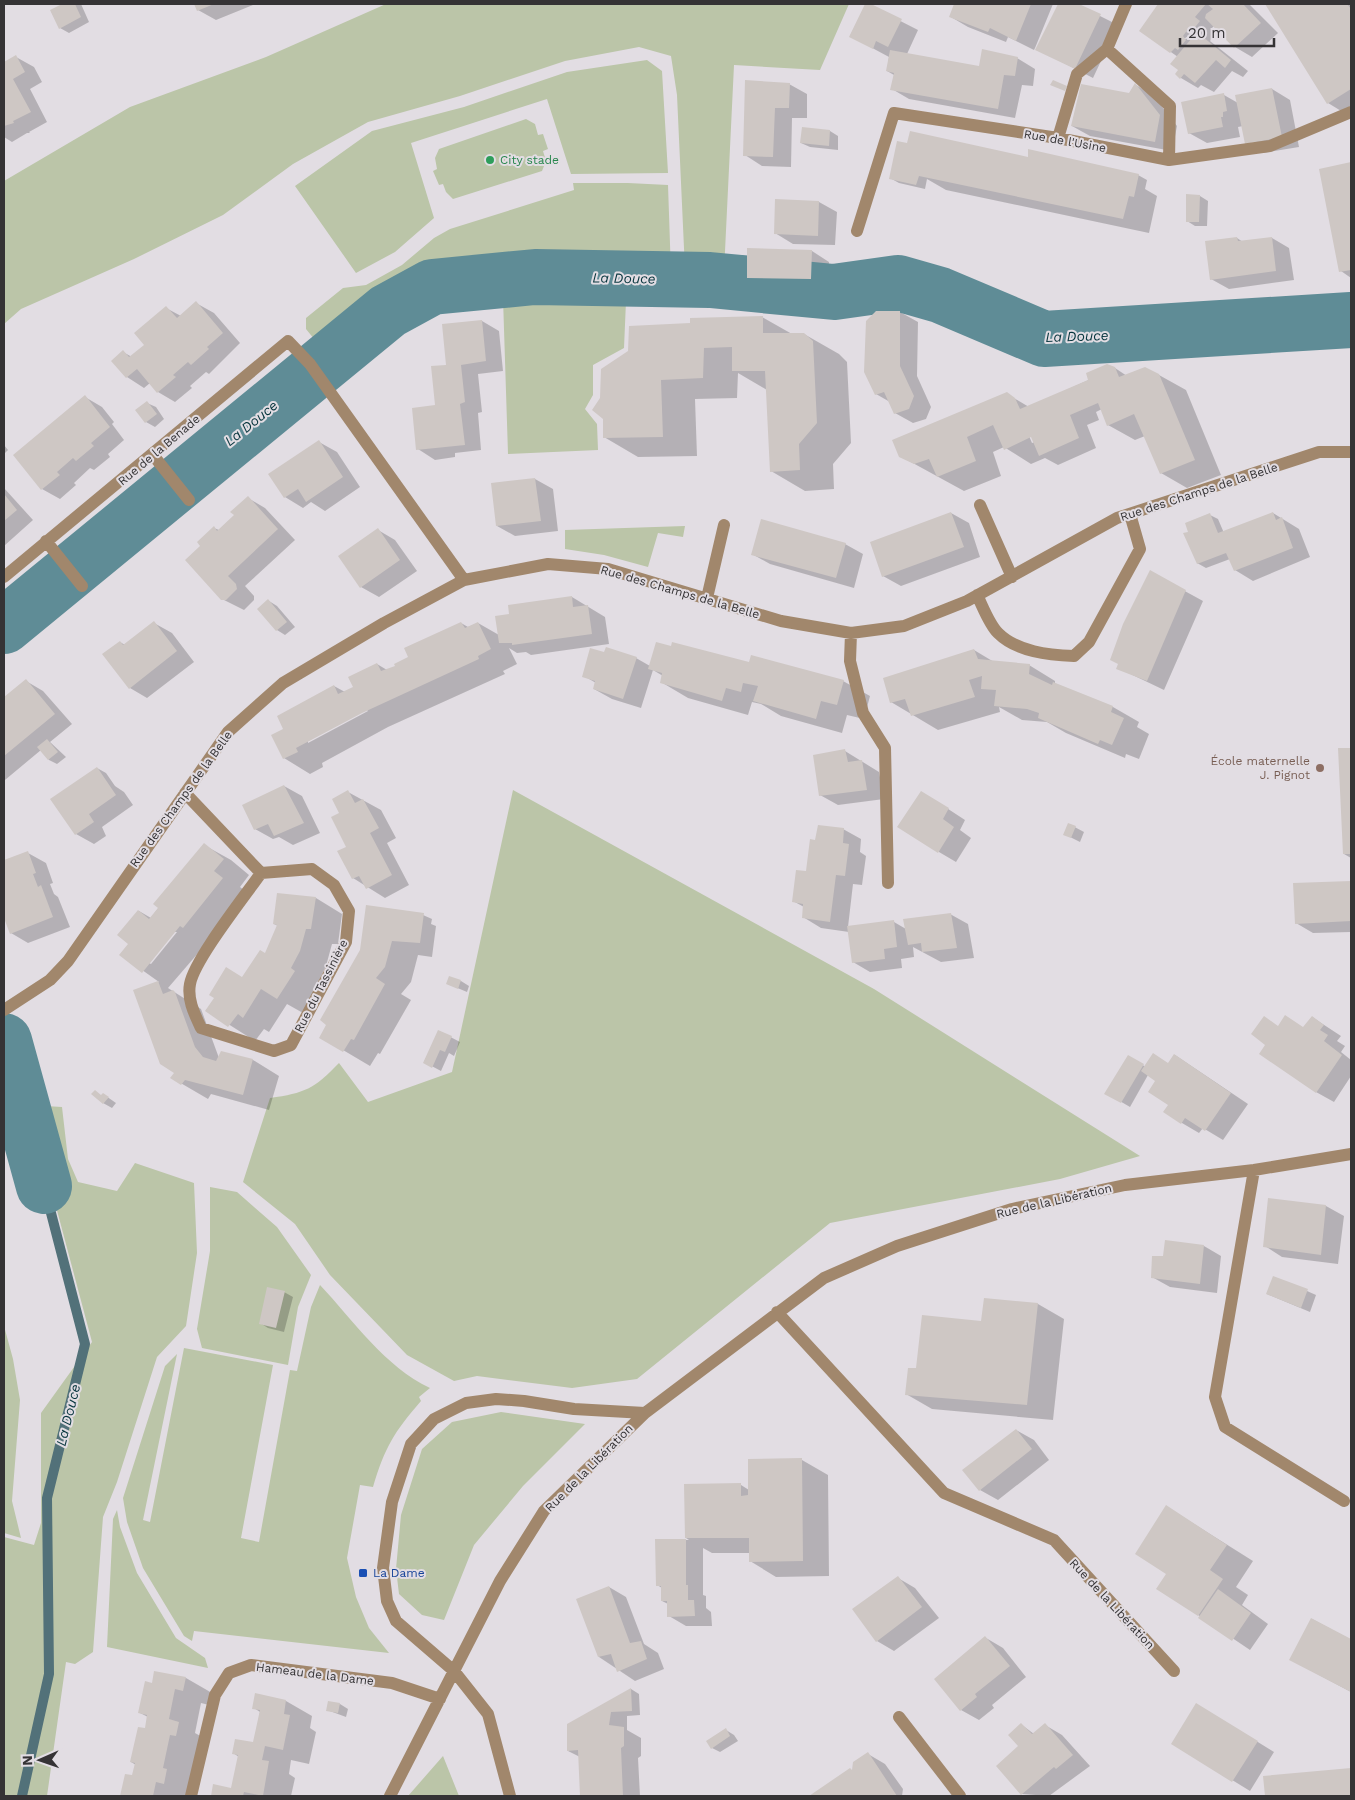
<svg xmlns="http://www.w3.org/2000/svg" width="1355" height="1800" font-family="'Work Sans',sans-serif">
<rect width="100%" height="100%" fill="#e2dde3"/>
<!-- green -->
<path fill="#bbc5a8" d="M386,4H849L820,70L734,65L724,272L685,270L677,95L671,56L639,47L565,61L460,96L368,122L293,164L223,215L134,259L21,309L4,324V181L130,107L266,57Z
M647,60L662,71L668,173L571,174L547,99L411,143L434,218L395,252L356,273L295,186L372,131L464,107L567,72Z
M526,119L535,124L538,135L543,134L548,149L543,151L546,161L542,171L453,199L446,192L443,184L439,185L433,171L437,169L435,158L439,149Z
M573,183H628L668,185L671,273L536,272L431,283L387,307L327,355L306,329V318L343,288L366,285L402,265L434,238L450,229L574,190Z
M503,298L626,301L624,348L593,365V395L585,409L597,424L598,450L508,454Z
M685,526L683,537L658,533L648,567L604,555L565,549V530Z
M513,790L874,989L1140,1156L1060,1179L830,1223L637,1379L572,1388L477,1376L454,1381L407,1355L330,1275L295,1224L243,1182L270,1098C305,1093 314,1089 339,1063L368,1102L452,1072Z
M29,1105L62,1107L68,1159L78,1182L117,1191L135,1163L194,1183L197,1253L186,1326L157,1357L117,1482L103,1517L93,1652L75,1664L66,1662L47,1796H4V1537L34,1545L41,1523V1413L92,1342Z
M210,1187L237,1192L277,1227L311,1275L298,1307L288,1365L202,1348L197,1329L210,1251Z
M320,1285C353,1320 385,1367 430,1388L419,1397L421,1401C394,1432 385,1447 373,1487L360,1485L347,1558L356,1597L369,1628L389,1653L194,1631L192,1641L184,1636L143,1568L127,1522L123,1498L165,1366L177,1354L143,1520L150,1522L184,1348L273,1365L241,1538L259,1542L290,1370L297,1371L311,1307Z
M4,1326L13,1359L20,1400L12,1501L21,1538L4,1533Z
M501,1412L585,1424L523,1486L474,1545L444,1620L422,1615L399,1594L396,1569L401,1515L422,1449L452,1422Z
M117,1510L120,1527L137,1573L176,1638L205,1658L208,1668L107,1647L113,1519Z
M443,1756L459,1796H408Z"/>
<!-- shadow -->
<path fill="#0003" fill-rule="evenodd" d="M64,4H81L89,22L69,33L60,28L51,11Z
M195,4H252L253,5L216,20L198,10Z
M867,4L918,30L907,54L980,68L1017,58L1035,69L1033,86L1022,85L1015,118L909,99L892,89L894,75L887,71L889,57L850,36Z
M956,4H1053L1035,48L1037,49L1059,4H1081L1080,6L1118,25L1093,78L1035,48L1034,50L1008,37L1006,42L968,27L951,17Z
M1160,4H1249L1278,33L1252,57L1235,47L1214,26L1212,28L1216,32L1210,41L1248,71L1243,77L1232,71L1214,92L1201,85L1198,88L1181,78L1176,74L1179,70L1178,57L1141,31Z
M1267,4H1351V117L1328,103Z
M16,57L34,67L42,82L30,89L47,122L29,132L30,133H27L12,142L4,137V64Z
M789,84L807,94V118H792L791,167L762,166L745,155Z
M1136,85L1153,95L1177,126L1172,151L1090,136L1072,126L1129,94Z
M1272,89L1290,100L1299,147L1263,153L1243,126L1238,127L1240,137L1207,143L1189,133L1224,95L1238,103Z
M830,131L838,136V150L810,147L801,143Z
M1034,159L1138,175L1147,180L1145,189L1157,196L1149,233L946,190L927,179L925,189L899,183L890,178Z
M1351,164V278L1341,271L1321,170Z
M1200,196L1208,201L1207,226H1195L1187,221Z
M776,201L819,202L837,212L835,245L793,244L775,233Z
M1237,238L1243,242L1272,238L1289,248L1294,280L1229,289L1211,279Z
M812,251L829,262L828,288H772L748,277Z
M196,303L214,313L240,343L209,374L206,372L190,386L192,388L175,402L158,392L150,383L144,388L127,377L112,361L123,352L132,357L145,345L166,308L181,316Z
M900,312L918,322L917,376L931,407L926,419L913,423L895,413L890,402L876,394Z
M762,317L792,334H804L839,354L847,362L851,443L833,464L834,489L805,491L771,471L767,390L738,373L737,398L695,399L697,456L638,457L604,437L691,324Z
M482,321L499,331L503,371L478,374L482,412L478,413L481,450L455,453V457L435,460L418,449L436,406L448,366Z
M1115,368L1127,376L1159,375L1186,390L1221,475L1187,488L1161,473L1145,436L1135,440L1108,425L1102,409L1096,412L1099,420L1087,425L1096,448L1058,465L1045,458L1031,464L1004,447L993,452L1001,476L964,491L900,456L1007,394L1029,407ZM1019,412L1035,442L1032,443Z
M85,397L102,407L114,422L112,424L124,440L108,454L110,457L94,470L90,468L74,483L76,485L60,499L42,489Z
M147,403L156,407L164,419L155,427L146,422Z
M319,442L337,452L360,487L325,511L311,502L303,508L285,497L270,474Z
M4,445L8,450L4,454Z
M535,479L553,489L558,531L515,536L497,526Z
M4,488L33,520L4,546Z
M248,498L265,508L295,540L245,586L254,596V600L244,610L222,599L214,528L219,530L235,515Z
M951,513L969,523L980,557L901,586L883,576Z
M1273,513L1299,529L1310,557L1253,581L1235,570L1230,559L1206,568L1197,563L1210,515L1218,519L1224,533Z
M378,530L395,540L417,571L379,597L361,587Z
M845,544L863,554L854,588L770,564L752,554Z
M1150,572L1203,601L1164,690L1118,668Z
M572,597L605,617L609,644L531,655L526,652L517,653L509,648L517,664L503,671L505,674L388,727L322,763L323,767L310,774L284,758L285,729L334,686L345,692L354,688L377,664L387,670L396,667L461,623L468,627L478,623L499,635L511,615ZM366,709L368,711L308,743V741Z
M269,601L277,606L295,627L285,635L277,630Z
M154,623L172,633L194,662L147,698L130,688L120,642L125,645Z
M974,650L994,662L1029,665L1055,681V684L1113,707L1139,722L1137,727L1149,734L1139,759L1126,754L1125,758L1066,733L1047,722L1022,720L999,707L1000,712L938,730L891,702Z
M605,653L636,658L650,666L750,664L843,681L870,696L864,719L847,715L842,733L781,716L761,704L752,702L748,715L688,698L661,682L663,676L653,670L641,708L612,699L594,689L596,683L584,676Z
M26,681L43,691L72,724L50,742L66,757L57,764L49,760L41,750L5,780L4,699Z
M1351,749V858L1344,854L1339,750Z
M845,751L879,772L884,799L838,805L820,795Z
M97,768L106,773L115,786L124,792L133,805L102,827L106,836L94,844L76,834Z
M284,786L302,796L320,833L293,845L279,837L273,839L255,829Z
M348,792L381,810L396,838L387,843L409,885L385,898L353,878L341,813Z
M939,803L965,820L960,830L971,838L956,862L939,852Z
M1069,824L1084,832L1080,842L1064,834Z
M843,829L861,839L860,852L866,856L862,885L853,884L848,927L894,922L906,929L950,914L968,924L974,958L941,962L913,947L914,957L901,959L902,968L870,972L853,962L849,932L821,928L803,917L804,907L793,901L807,872L817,841Z
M204,845L231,860L249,875L240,887L249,894L168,988L201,1009L219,1058L253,1060L279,1076L269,1110L211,1094L208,1099L172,1078L176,1072L134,991L159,982L121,955L130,944L139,911L151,918ZM174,932H177L151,964L149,963Z
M28,853L46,863L53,883L50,884L54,894L58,897L70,927L28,943L11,933L4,914V861Z
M1351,882V932L1313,933L1296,923L1294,884Z
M316,898L342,914L338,944H332L326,966L303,1013L287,1004L269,1032L264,1029L255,1041L206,1010L243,978L266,954L278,926L274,924Z
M423,915L432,919L431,924L436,926L432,957L418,955L411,982L401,994L411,1000L380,1054L378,1053L370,1066L321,1037L362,951Z
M461,981L469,986L467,992L448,984Z
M1312,1017L1341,1036L1337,1041L1345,1046L1341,1052L1351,1060V1076L1334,1102L1316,1092L1279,1027L1304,1028Z
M439,1031L460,1042L454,1056L449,1053L441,1071L424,1062Z
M1175,1055L1248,1104L1223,1140L1203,1128L1199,1133L1182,1123L1157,1081L1148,1075L1130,1107L1106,1093L1128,1057L1146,1067L1169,1064Z
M103,1094L116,1103L112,1108L103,1103Z
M1269,1200L1326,1206L1344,1216L1338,1264L1282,1257L1265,1246Z
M1204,1246L1221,1256L1217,1293L1170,1287L1152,1277L1164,1258Z
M1307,1291L1316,1295L1310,1312L1267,1294Z
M284,1292L293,1297L284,1332L268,1328L260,1323Z
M985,1300L1038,1304L1064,1319L1053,1420L932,1409L906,1394L982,1322Z
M1016,1430L1034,1440L1049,1460L998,1500L980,1490Z
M802,1460L828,1475L829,1576L776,1577L750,1561V1553H712L703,1548V1595L706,1596V1608L711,1612L712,1626H686L669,1616L668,1604L662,1601V1588L657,1585V1540H689L686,1538L741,1485L749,1490V1461Z
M1167,1507L1253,1561L1236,1587L1248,1595L1242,1605L1268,1624L1250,1650L1158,1588L1168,1573Z
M898,1578L915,1588L939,1618L894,1651L877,1641Z
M609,1587L626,1597L644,1644L658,1653L664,1669L635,1681L599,1657Z
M1312,1619L1351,1640V1692L1308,1669Z
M986,1638L1003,1648L1026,1677L992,1705L994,1708L979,1720L961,1710Z
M186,1678L212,1693L209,1705L201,1703L195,1733L204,1738L190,1796H121L126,1775L133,1777L136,1765L131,1762L146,1730L148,1717L140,1713L153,1684Z
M631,1689L639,1694L640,1715L627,1716V1730L641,1738V1756L638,1758L640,1796H581L580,1757L568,1751Z
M256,1695L286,1701L312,1716L310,1728L316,1732L309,1764L291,1760L289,1774L295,1778L291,1796H212L214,1786L232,1789L239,1757L233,1753L254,1744L260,1712L254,1708Z
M340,1704L348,1709L346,1717L327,1710Z
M1214,1715L1274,1752L1250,1791L1172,1743Z
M1022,1725L1034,1734L1045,1725L1062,1735L1090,1766L1049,1796L1022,1794L997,1766L1020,1746Z
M726,1730L734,1735L738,1741L720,1752L712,1748Z
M868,1754L885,1764L903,1789L902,1796H811L837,1779L853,1771Z
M1351,1769V1796H1267L1265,1777Z"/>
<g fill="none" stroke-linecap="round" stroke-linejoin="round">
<!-- stream -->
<path stroke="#527179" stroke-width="10" d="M22,1796L49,1674L47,1498L85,1344L44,1186"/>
<!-- river -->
<path stroke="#5f8c96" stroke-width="56" d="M4,626L388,311L432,287L535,277L710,280L834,292L898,283L940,295L1044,339L1351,320
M4,1041L44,1186"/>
</g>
<!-- building -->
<path fill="#cec7c4" d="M62,4H75L81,17L59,29L50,10Z
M194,4H214L197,11Z
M865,4H871L902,19L888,47L876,41L873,49L849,37Z
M954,4H1031L1016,41L990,28L988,32L949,17Z
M1058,4H1079L1101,14L1075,69L1035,50Z
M1158,4H1206L1195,17L1200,21L1192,31L1188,29L1183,36L1186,40L1178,50L1175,48L1170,53L1139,31Z
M1207,4H1243L1261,23L1234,48L1205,18L1206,14L1213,9Z
M1265,4H1347L1351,9V89L1327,104Z
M1197,32L1231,60L1225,68L1216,60L1195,83L1184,74L1180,79L1175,74L1178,70L1170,64Z
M982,49L1018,57L1015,76L1004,75L998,109L890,90L894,73L886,71L890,50L979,66Z
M16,55L25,72L13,79L31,112L13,121L14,123L4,126V62Z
M745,80L790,83L789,108H775L773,157L743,156Z
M1053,80L1067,86L1065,91L1050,85Z
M1135,83L1160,115L1155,142L1071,126L1081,84L1129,93Z
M1272,88L1282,137L1245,144L1235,95Z
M1224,93L1227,111L1223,112V117H1221L1223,127L1188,134L1181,102Z
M802,127L830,130L829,146L800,143Z
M910,131L1028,157V149L1139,174L1134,197L1129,196L1123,219L919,176L916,185L889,179L897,141L907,143Z
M1351,162V270L1339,272L1319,169Z
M1186,194L1200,195L1199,222H1186Z
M775,199L819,201L818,236L774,234Z
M1237,237L1238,241L1272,237L1276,271L1210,280L1205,241Z
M747,248L812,250L811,279L747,278Z
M196,301L223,333L207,347L209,349L191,365L188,362L173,375L176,377L157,393L137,369L126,378L111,361L123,350L129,357L144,345L134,333L166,306L177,318Z
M876,311H900V366L914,396L909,409L894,414L884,392L875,395L864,372L866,321Z
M763,316V333H804L813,341L817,423L799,444L800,470L770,472L765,371H732V347L704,348L703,378L661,380L663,437L603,438V419L592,410L600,398L601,369L628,351L629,326L690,323V318Z
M482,320L486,361L461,365L465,402L460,404L465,445L416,450L412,408L435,405L431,366L446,365L442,324Z
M1107,364L1115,367L1119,377L1145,367L1159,374L1195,460L1160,474L1134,414L1107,426L1098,403L1070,415L1079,438L1039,456L1031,437L1004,450L993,425L967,437L976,461L937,477L929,459L914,464L899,457L892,440L1007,392L1015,398L1020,409L1088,380L1086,373Z
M85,395L110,427L91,443L94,446L76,461L73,458L57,472L60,475L41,490L13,455Z
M147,401L157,414L145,423L135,410Z
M319,440L343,477L306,502L298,489L284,498L268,474Z
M535,478L541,521L496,526L491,483Z
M4,494L17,510L4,521Z
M248,496L278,529L228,576L236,584L237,589L226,600H221L185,560L200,546L197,542L214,526L217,531L234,515L230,512Z
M951,512L964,547L882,577L870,542Z
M1273,512L1276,520L1282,517L1293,548L1234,571L1226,553L1197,564L1183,533L1188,532L1185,523L1210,513L1218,533Z
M761,519L846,543L836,578L751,555Z
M378,528L400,560L360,588L338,556Z
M1150,570L1186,590L1147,681L1116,669L1118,664L1110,660L1123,624Z
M572,596L573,607L588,605L592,634L512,645V643H499L495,616L509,614L508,605Z
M268,599L287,622L276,631L257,609Z
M154,621L177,651L129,689L102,654L120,641L123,645Z
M461,622L465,628L478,622L491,649L478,656L479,659L362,713L296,748L298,752L283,759L271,735L283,729L277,716L334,685L338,694L353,687L348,677L377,663L381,671L395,666L394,664L408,657L404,648Z
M656,642L671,646L672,642L749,662L751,655L844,680L837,705L821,701L816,719L753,701L758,686L743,683L741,692L726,688L722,701L660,683L662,673L648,669Z
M606,647L637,657L623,699L593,689L595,681L582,677L590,648L604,652Z
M974,649L978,659L1030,664L1029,674L1052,685L1053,682L1113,706L1111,712L1124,718L1112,745L1100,740L1098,744L1038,718L1039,713L1027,709L994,706L996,690L981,689L982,676L969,680L975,697L911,716L905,699L890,703L883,678Z
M26,679L55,714L4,756V697Z
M47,739L58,752L48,760L37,747Z
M1338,748H1351V854H1343Z
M845,749L848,762L862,760L867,790L819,796L813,755Z
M97,767L116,795L89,814L94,822L75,835L50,799Z
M284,785L304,823L274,836L268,824L254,830L242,805Z
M348,790L355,803L363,799L379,828L370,833L392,875L366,889L359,876L352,879L337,851L346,847L331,817L339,813L332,799Z
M921,791L949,808L943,819L954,827L938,853L897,827Z
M1068,823L1076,826L1071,838L1063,835Z
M818,825L844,828L843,843L849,844L845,876L836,875L830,922L802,918L803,904L792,902L796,870L806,871L810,839L815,840Z
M204,843L224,859L214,871L223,878L183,928L180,926L142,973L119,955L128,944L117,935L138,910L149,919L158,908L153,904Z
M28,851L36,873L33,874L38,887L41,885L53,917L10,934L4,918V860Z
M1351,881V921L1295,924L1293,883Z
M277,893L316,897L311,929H306L300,951L291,968L295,971L277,999L261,989L243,1018L238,1014L228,1027L205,1011L214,998L209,995L226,967L242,977L260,950L265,953L277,925L273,924Z
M366,905L424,913L420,943L392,941L385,967L376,978L385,984L354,1040L351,1039L343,1052L319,1038L326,1025L320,1020L360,950Z
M951,913L957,948L922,952L921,943L908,945L903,919Z
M894,920L897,947L884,949L885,959L852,963L847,926Z
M449,976L461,980L458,989L446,984Z
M158,981L163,994L173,990L175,992L195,1047L203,1057L216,1061L221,1051L253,1059L243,1095L185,1080L181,1085L170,1078L174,1073L160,1064L133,990Z
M1285,1015L1303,1027L1312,1016L1324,1025L1320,1030L1328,1035L1324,1041L1342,1055L1316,1093L1259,1054L1265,1045L1251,1034L1264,1016L1278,1026Z
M438,1030L452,1036L445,1052L440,1050L432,1068L423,1063Z
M1153,1053L1168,1063L1174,1054L1231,1093L1205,1131L1185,1118L1181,1124L1163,1112L1168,1105L1148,1092L1155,1081L1141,1071Z
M1128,1055L1144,1064L1121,1103L1104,1094Z
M95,1090L101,1095L103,1093L109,1097L103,1104L91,1094Z
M1268,1198L1326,1205L1321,1255L1263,1247Z
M1165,1240L1204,1245L1200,1284L1151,1278L1152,1256H1163Z
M1273,1276L1308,1289L1301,1308L1266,1294Z
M267,1287L285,1291L276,1328L259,1324Z
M984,1298L1038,1303L1027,1405L905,1395L908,1368H916L922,1315L981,1321Z
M1016,1429L1032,1449L979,1491L962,1470Z
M802,1458L803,1561L749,1562V1538H685L684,1484L741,1483V1496L748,1495V1459Z
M1166,1505L1227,1545L1210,1570L1223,1579L1198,1616L1156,1589L1166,1574L1135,1554Z
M655,1539H686V1585H688V1600H694L695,1616L667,1617V1601H661V1586H656Z
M898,1576L922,1607L876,1642L852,1609Z
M609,1586L630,1643L641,1641L647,1659L617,1672L611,1654L598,1657L576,1599Z
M1218,1589L1251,1613L1232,1641L1198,1618Z
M1311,1618L1351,1639V1692L1289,1660Z
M985,1636L1010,1666L975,1694L977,1697L960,1711L934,1679Z
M154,1671L186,1677L183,1691L175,1689L169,1719L179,1722L176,1736L170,1735L163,1768L167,1769L164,1784L156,1782L153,1796H120L125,1774L132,1775L135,1763L130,1762L138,1727L145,1728L147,1715L138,1713L145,1681L152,1683Z
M631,1688L632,1711L611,1712L609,1725L624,1727V1746L621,1748L623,1796H580L578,1750L567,1751V1724Z
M255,1693L286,1700L284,1714L290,1715L283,1750L265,1746L262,1760L269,1761L263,1796L244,1792L243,1796H211L213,1784L231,1788L238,1755L232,1754L235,1739L253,1742L260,1710L252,1709Z
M328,1701L340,1703L338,1713L326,1711Z
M1196,1703L1258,1741L1232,1782L1171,1744Z
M1021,1723L1032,1734L1045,1723L1073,1755L1056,1769L1054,1767L1021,1795L996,1766L1018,1746L1008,1735Z
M726,1728L730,1736L711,1749L706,1741Z
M868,1752L897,1796H809L850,1768L852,1770L853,1762Z
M1351,1768V1796H1265L1263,1776Z"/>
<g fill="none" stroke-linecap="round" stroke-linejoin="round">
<!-- minor -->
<path stroke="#a1876c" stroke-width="12" d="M1126,4L1107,49L1170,106L1169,160
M1058,138L1077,74L1107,49
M857,231L894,113L1058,138L1169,160L1270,146L1351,112
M153,455L189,500
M980,505L1012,577
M46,541L82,586
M4,577L288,341L310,364L464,580
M977,595C983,607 989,624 998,633C1017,652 1049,655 1074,656L1089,642L1140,549L1130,514
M707,598L724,525
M851,633L850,661L863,713L885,748L888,883
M185,793L261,873C245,896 194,960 190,984C187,1000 195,1015 201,1028L274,1051L291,1045L346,942L349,911L334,885L312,869L261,873
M4,1010L50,980L68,961L228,732L283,683L384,623L464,580L548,564L608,569L781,621L851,633L904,626L967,601L1117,518L1319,452H1351
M1254,1170L1215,1397L1225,1427L1344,1501
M777,1312L944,1493L1054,1540L1174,1671
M899,1717L960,1796
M191,1796L215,1695L229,1673L251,1665L392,1683L440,1699
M390,1796L500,1581L544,1511L645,1413L824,1278L897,1246L1012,1209L1125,1185L1254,1170L1351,1154
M510,1796L488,1714L454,1671L396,1621L387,1601L383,1568L392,1502L411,1444L434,1419L466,1403L496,1399L524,1401L574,1409L645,1413"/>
</g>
<!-- markers -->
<circle fill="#2e9e5b" stroke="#e2dde3" stroke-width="2" cx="490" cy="160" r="5"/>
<circle fill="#8d6e63" stroke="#e2dde3" stroke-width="2" cx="1320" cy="768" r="5"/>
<rect fill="#1a4fb4" stroke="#e2dde3" stroke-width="2" x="358" y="1568" width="10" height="10" rx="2.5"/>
<g text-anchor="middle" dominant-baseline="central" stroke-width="4" stroke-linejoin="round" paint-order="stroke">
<!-- street labels -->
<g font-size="12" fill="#353335" stroke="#e2dde3">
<text transform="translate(1065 141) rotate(10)">Rue de l'Usine</text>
<text transform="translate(159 450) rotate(-40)">Rue de la Benade</text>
<text transform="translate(1199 492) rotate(-18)">Rue des Champs de la Belle</text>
<text transform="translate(680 592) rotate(16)">Rue des Champs de la Belle</text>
<text transform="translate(181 799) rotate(-54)">Rue des Champs de la Belle</text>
<text transform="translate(321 986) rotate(-63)">Rue du Tassinière</text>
<text transform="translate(1054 1201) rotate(-13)">Rue de la Libération</text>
<text transform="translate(589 1468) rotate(-45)">Rue de la Libération</text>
<text transform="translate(1112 1604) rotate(47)">Rue de la Libération</text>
<text transform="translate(315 1674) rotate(7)">Hameau de la Dame</text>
</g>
<!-- leisure labels -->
<g font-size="12" fill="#27864d" stroke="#e2dde3" text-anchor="start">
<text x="500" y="160">City stade</text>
</g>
<!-- education labels -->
<g font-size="12" fill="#785e54" stroke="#e2dde3" text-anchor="end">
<text x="1310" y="761">École maternelle<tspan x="1310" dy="14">J. Pignot</tspan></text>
</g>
<!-- transit labels -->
<g font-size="12" fill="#164399" stroke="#e2dde3" text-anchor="start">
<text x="373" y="1573">La Dame</text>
</g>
<!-- water labels -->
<g font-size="14" font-style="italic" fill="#05343c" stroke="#e2dde3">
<text transform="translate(624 278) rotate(1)">La Douce</text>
<text transform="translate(1077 336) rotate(-2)">La Douce</text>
<text transform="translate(251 423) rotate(-39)">La Douce</text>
<text transform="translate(68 1415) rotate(-76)">La Douce</text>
</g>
</g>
<!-- border -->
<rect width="1355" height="1800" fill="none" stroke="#353335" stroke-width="10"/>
<!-- north arrow -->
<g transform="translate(40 1760) rotate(268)" stroke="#e2dde3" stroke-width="4" paint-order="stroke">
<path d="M0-4L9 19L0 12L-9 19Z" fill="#353335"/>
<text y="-8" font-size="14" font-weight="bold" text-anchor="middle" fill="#353335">N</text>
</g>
<!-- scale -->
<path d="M1180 38v8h94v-8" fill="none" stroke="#353335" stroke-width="2.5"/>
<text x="1188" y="38" font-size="15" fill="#353335" stroke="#e2dde3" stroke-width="4" paint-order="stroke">20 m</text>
</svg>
